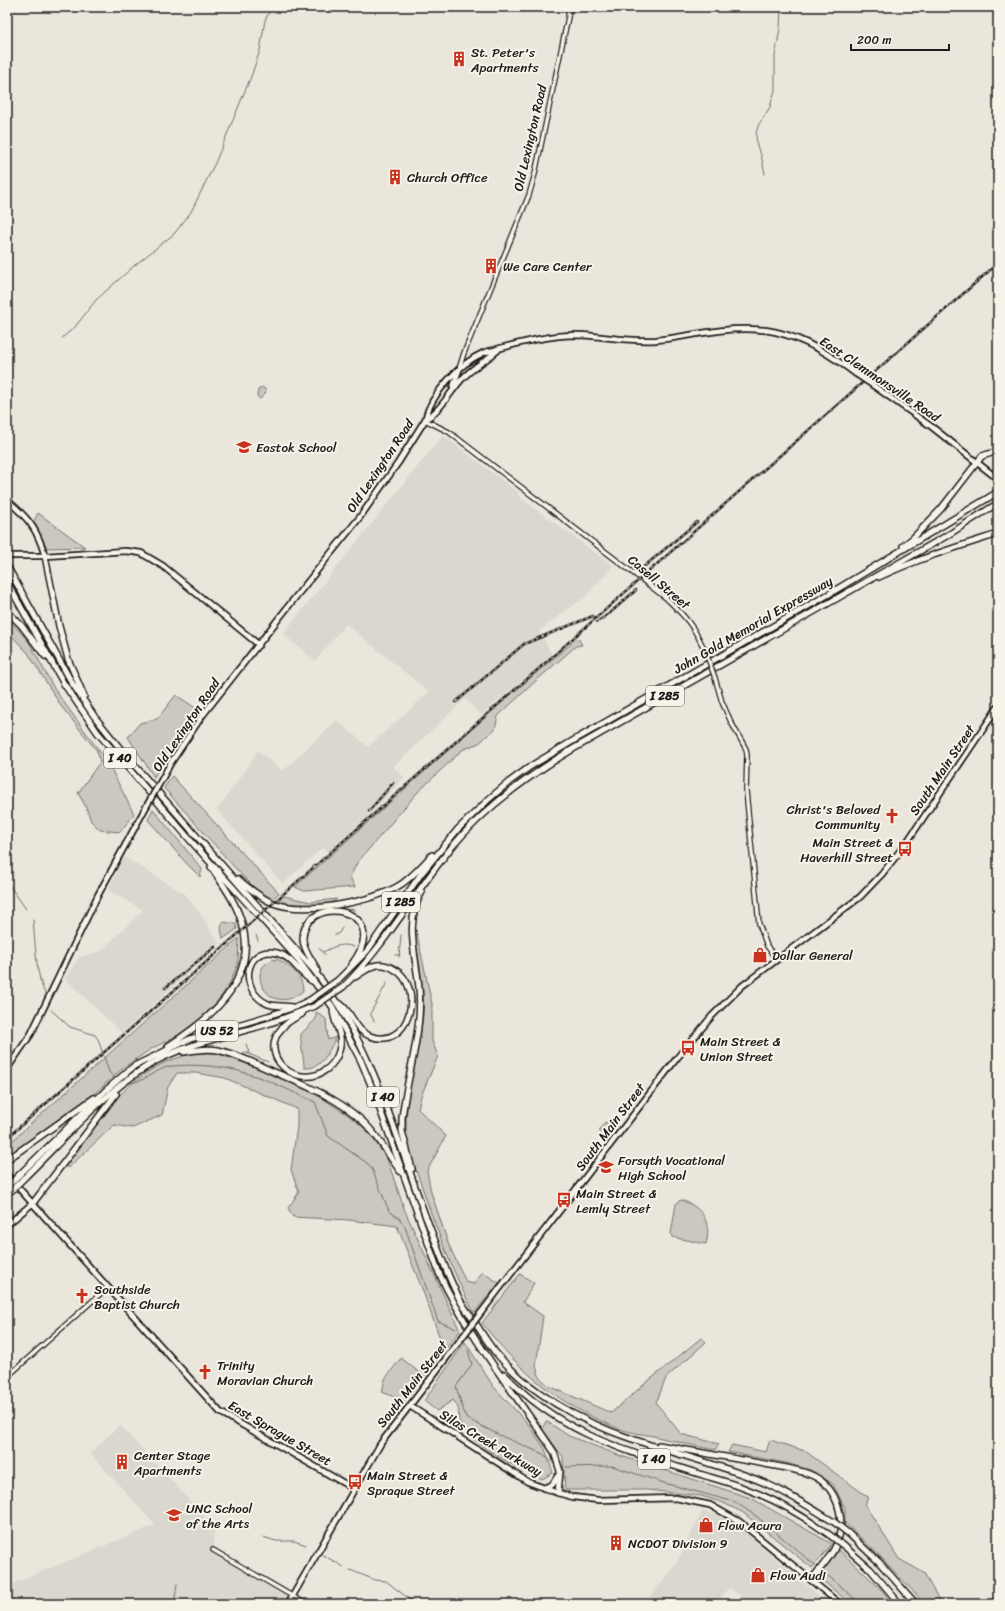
<svg xmlns="http://www.w3.org/2000/svg" width="1005" height="1611" font-family="Sriracha,sans-serif">
<rect width="100%" height="100%" fill="#eae6dc"/>
<filter id="ink" filterUnits="userSpaceOnUse"><feTurbulence type="fractalNoise" baseFrequency=".025" numOctaves="2"/><feDisplacementMap in="SourceGraphic" scale="8" xChannelSelector="R" yChannelSelector="G"/><feConvolveMatrix kernelMatrix="1 2 1 2 8 2 1 2 1" color-interpolation-filters="sRGB"/></filter>
<g filter="url(#ink)">
<!-- built -->
<path fill="#dad7ce" d="M443,435L519,493L518,496L613,566L587,595L539,631L552,655L481,715L465,699L393,767L404,777L376,809L328,852L323,847L283,884L217,810L258,751L283,771L337,720L368,747L429,692L346,624L315,661L283,634Z
M124,857L185,894L199,912L220,944L122,1033L65,979L79,957L100,952L143,910L108,890Z
M120,1425L214,1527L213,1550L293,1597L289,1604H7V1586L155,1525L90,1453Z
M703,1510L726,1519L748,1534L828,1604H750L729,1587L716,1604H658L650,1597L676,1564Z"/>
<!-- green -->
<path fill="#ccc8c0" stroke="#74726e" d="M262,387L266,390L265,394L260,399L257,396L258,390Z
M38,513L85,547L47,548L34,521Z
M7,617L29,642L55,690L108,763L134,814L120,832L100,830L91,821L86,807L78,793L100,762L97,751L61,706L28,653L7,631Z
M578,638L582,645L576,646L538,679L498,716L495,729L479,743L462,750L417,793L357,863L350,877L355,887L304,891L295,887L517,689Z
M176,695L197,709L166,755L154,777L128,737L140,723L157,719Z
M172,776L279,893L272,899L259,892L236,869L164,788Z
M153,809L202,869L200,877C181,859 166,839 148,820Z
M284,896L310,902L337,899C325,910 292,906 278,902Z
M223,922L236,924L237,929L223,939L221,928Z
M417,934L432,1004V1041L438,1056L421,1096L418,1109L446,1136L427,1171L431,1192L448,1243L466,1282L474,1284L482,1272L499,1283L474,1313C452,1271 435,1226 420,1181C415,1166 406,1148 406,1132C405,1092 419,1054 423,1015C425,989 419,962 415,936Z
M239,938L238,964L229,985L218,1001L204,1016L178,1035L151,1049L123,1068L96,1092L7,1156V1146L27,1127Z
M277,959C290,966 303,975 303,991C300,993 296,996 292,998C263,1009 245,964 277,959Z
M316,1012L326,1019L328,1040L336,1037C329,1051 322,1070 304,1068C304,1056 300,1046 301,1034L316,1019Z
M197,1053H215L250,1065L317,1095L348,1115L368,1131L387,1159L405,1211L460,1331L404,1401L382,1392L385,1379L401,1358L420,1373L441,1341L421,1286L397,1226L349,1220L293,1217L288,1208L299,1192L291,1170L297,1126V1109L225,1078L196,1073H177L168,1087L162,1115L133,1128L114,1125L68,1168L66,1166C103,1115 129,1065 197,1053Z
M605,1122L613,1128L607,1137L599,1131Z
M680,1200C702,1206 712,1222 706,1244L672,1237L671,1234L676,1204Z
M520,1274L534,1283L523,1302L543,1316L536,1366L540,1378L549,1386L611,1413L641,1387L701,1338L706,1342L666,1378L656,1403L681,1434L719,1444L715,1450C695,1446 674,1441 653,1436C642,1434 631,1433 620,1429C560,1406 521,1373 482,1323Z
M465,1342L493,1386L529,1425L545,1449L553,1473L542,1479C518,1469 473,1446 460,1423C456,1414 463,1411 453,1400L437,1411L424,1401Z
M546,1421L569,1436L618,1455L751,1498L832,1544L812,1568L742,1512L721,1502L701,1496L647,1490H565L563,1457L542,1429Z
M770,1440L805,1451L868,1497L865,1505L899,1559L924,1573L941,1604H925L879,1555L845,1523V1508L833,1484L811,1470L786,1463L728,1452L732,1445L766,1452Z
M839,1550L880,1588L893,1604H851L823,1581L821,1574Z"/>
<g fill="none" stroke-linecap="round" stroke-linejoin="round">
<!-- stream -->
<path stroke="#6d6c68" stroke-width="1" d="M765,174L761,155L757,146L756,134L758,126L770,107L775,90V56L780,29L781,7
M62,338L75,327L96,300L135,265L174,234L191,212L216,161L252,74L260,50L265,20L272,7
M7,882L26,909
M350,909L355,910
M33,920C35,939 36,978 45,993
M256,935L258,941
M335,935L339,933L342,928
M319,948L325,955
M323,952C334,947 341,942 354,947
M395,955H400
M399,957L401,935
M51,1010L70,1027L95,1035L98,1039L109,1072L115,1079
M374,1021L371,1015V1012L387,983
M246,1044L249,1053
M244,1052L268,1062
M127,1083C144,1084 157,1067 173,1066C197,1064 223,1066 246,1073C270,1080 292,1092 315,1102L328,1136L367,1163L372,1169L389,1211L399,1218L405,1227L438,1321L456,1329
M468,1350L472,1364L456,1387L466,1418L499,1435L543,1454L556,1466
M566,1467L612,1466L664,1483L735,1502L756,1516L815,1565
M263,1537L276,1541H294L306,1545
M323,1555L344,1567
M350,1570L375,1580L386,1581L409,1599L420,1604
M825,1573L861,1604
M174,1604L177,1584"/>
<!-- minor casing -->
<g stroke="#1c1c1c" stroke-width="6">
<path id="minor" d="M459,369L464,353L529,195L535,174L568,17L569,7
M425,420L449,432L666,598C686,617 695,628 706,653
M715,678L722,702L731,722L746,749L747,755L746,791L759,924L767,946L776,959
M7,1377L108,1287
M213,1550L306,1604
M992,1604L998,1596"/>
</g>
<!-- major casing -->
<g stroke="#1c1c1c" stroke-width="8">
<path id="major" d="M874,386L932,427L998,479
M453,387L459,370
M425,420C441,410 450,392 462,379C473,367 487,360 498,350
M7,500C28,518 37,528 45,556
M7,556H45L126,551L141,553L163,566L259,645
M162,779L170,764L202,716L298,594L360,517L398,463L425,420C431,394 459,364 483,353C487,351 493,351 497,349C523,342 550,335 578,335C604,336 630,342 656,340C696,336 736,323 776,332C806,339 832,356 856,374
M7,1069L31,1034L98,895L146,807
M7,1175L220,1412L354,1489
M7,1225L33,1203
M480,1314L677,1058L712,1016L742,986L860,897L882,874L907,842L998,707
M410,1406L528,1482L558,1493L573,1497L598,1500L676,1498L710,1505L740,1522L840,1604
M288,1604L381,1443L461,1339"/>
</g>
<!-- highway casing -->
<g stroke="#1c1c1c" stroke-width="8">
<path id="highway" d="M903,546L913,538L941,509L982,456L998,451
M45,556L59,626L68,659L84,696
M7,566L72,683L94,716L123,752L312,968C370,1039 394,1130 425,1215C436,1242 445,1271 459,1298C463,1306 469,1314 475,1322C481,1332 488,1343 495,1352C508,1367 524,1382 540,1393C604,1440 682,1451 755,1479C783,1490 808,1506 834,1522
M879,577C917,559 957,547 998,534
M7,582L64,684L98,733L191,841L295,956L332,1006L361,1061L373,1090L439,1273C469,1338 515,1393 554,1452L560,1471L558,1493
M7,611L21,625L45,656
M238,879C249,888 260,898 273,903C304,915 377,902 403,883C414,875 423,865 432,855
M317,971C314,961 304,952 303,940C301,893 396,905 352,964
M338,980L367,951L421,874L458,829L489,799L509,782L531,766L576,739L829,594L998,492
M343,987C385,946 414,893 451,848C485,807 528,776 573,749L948,535L998,503
M339,1003C352,1011 354,1030 370,1036C409,1051 426,987 394,969C389,966 383,964 377,965C368,967 362,973 355,977
M292,1007C284,1005 276,1007 268,1004C237,990 245,945 277,953C293,957 299,974 312,981
M302,1014C295,1018 288,1021 282,1028C256,1056 298,1092 327,1069C333,1064 337,1058 339,1051C344,1034 334,1025 333,1010
M168,1046C206,1022 254,984 244,932C240,908 225,887 211,867
M184,1052C195,1050 207,1048 218,1050C236,1054 254,1063 272,1071C302,1084 334,1096 359,1118C376,1132 387,1153 400,1171
M7,1160L94,1098
M412,1169L402,1131V1118C407,1075 423,1031 419,988C416,956 404,921 422,892
M19,1175L105,1091L134,1066L190,1039L268,1016L295,1007L310,1000
M23,1179C62,1141 102,1094 149,1065C184,1044 228,1036 267,1024C283,1019 299,1012 315,1006
M33,1203L116,1094
M504,1374C562,1436 628,1451 706,1476C720,1480 735,1484 749,1490C779,1501 805,1517 831,1536
M659,1445L787,1468C800,1471 814,1474 824,1483C841,1499 845,1525 836,1545C831,1558 819,1569 811,1580
M544,1488L552,1485L558,1476
M848,1533L879,1562L916,1604
M844,1546L870,1569L900,1604"/>
</g>
<!-- minor -->
<use href="#minor" stroke="#f7f3e8" stroke-width="3.5"/>
<!-- major -->
<use href="#major" stroke="#f7f3e8" stroke-width="4.5"/>
<!-- highway -->
<use href="#highway" stroke="#f7f3e8" stroke-width="5"/>
<!-- rail casing -->
<g stroke="#1c1c1c" stroke-width="2.5">
<path id="rail" d="M640,570L697,522
M597,622L610,613L636,590
M456,702L524,644L593,616
M369,811L393,783
M165,988L215,947
M7,1138L998,263"/>
</g>
<!-- rail -->
<use href="#rail" stroke="#f7f3e8" stroke-width="1" stroke-dasharray="3" stroke-linecap="butt"/>
<!-- minor-bridge casing -->
<g stroke="#1c1c1c" stroke-width="6" stroke-linecap="butt">
<path id="minor-bridge" d="M706,653L715,678"/>
</g>
<!-- major-bridge casing -->
<g stroke="#1c1c1c" stroke-width="8" stroke-linecap="butt">
<path id="major-bridge" d="M856,374L874,386
M146,807L162,779
M461,1339L480,1314"/>
</g>
<!-- highway-bridge casing -->
<g stroke="#1c1c1c" stroke-width="8" stroke-linecap="butt">
<path id="highway-bridge" d="M310,1000L338,980
M315,1006L343,987
M7,1187L19,1175
M10,1192L23,1179
M834,1522L848,1533
M831,1536L844,1546"/>
</g>
<!-- minor-bridge -->
<use href="#minor-bridge" stroke="#f7f3e8" stroke-width="3.5"/>
<!-- major-bridge -->
<use href="#major-bridge" stroke="#f7f3e8" stroke-width="4.5"/>
<!-- highway-bridge -->
<use href="#highway-bridge" stroke="#f7f3e8" stroke-width="5"/>
</g>
</g>
<!-- icons -->
<defs>
<g id="building-bare" transform="scale(1.2)"><path d="M-4-6H4V6H1V3H-1V6H-4ZM-2.5-4.3h1.7v1.8h-1.7ZM.8-4.3h1.7v1.8H.8ZM-2.5-1h1.7V.8h-1.7ZM.8-1h1.7V.8H.8Z" fill="#c8321e" stroke="#f7f3e8" stroke-width="2.5" paint-order="stroke"/></g>
<g id="school-bare" transform="scale(1.2)"><path d="M0-5L7-2L0 1L-7-2ZM-4 1L0 2.5L4 1V4Q0 6-4 4Z" fill="#c8321e" stroke="#f7f3e8" stroke-width="2.5" paint-order="stroke"/></g>
<g id="church-bare" transform="scale(1.2)"><path d="M-1.2-6h2.4v3.5h3.3v2.4h-3.3V6h-2.4V-.1h-3.3v-2.4h3.3Z" fill="#c8321e" stroke="#f7f3e8" stroke-width="2.5" paint-order="stroke"/></g>
<g id="bus-bare" transform="scale(1.2)"><path d="M-5-6H5V4H4V6H2V4H-2V6H-4V4H-5ZM-3.5-4V0h7V-4ZM-3.5 1.2v1.5H-2V1.2ZM2 1.2v1.5H3.5V1.2Z" fill="#c8321e" stroke="#f7f3e8" stroke-width="2.5" paint-order="stroke"/></g>
<g id="shop-bare" transform="scale(1.2)"><path d="M-5-2.5h2.3a2.7 3.5 0 0 1 5.4 0H5L5.5 6h-11ZM-1.5-2.5h3a1.5 2.3 0 0 0-3 0Z" fill="#c8321e" stroke="#f7f3e8" stroke-width="2.5" paint-order="stroke"/></g>
<g id="university-bare" transform="scale(1.2)"><path d="M0-5L7-2L0 1L-7-2ZM-4 1L0 2.5L4 1V4Q0 6-4 4Z" fill="#c8321e" stroke="#f7f3e8" stroke-width="2.5" paint-order="stroke"/></g>
</defs>
<g fill-rule="evenodd">
<use href="#building-bare" x="459" y="59"/>
<use href="#building-bare" x="395" y="177"/>
<use href="#building-bare" x="491" y="266"/>
<use href="#school-bare" x="244" y="447"/>
<use href="#church-bare" x="892" y="816"/>
<use href="#bus-bare" x="905" y="849"/>
<use href="#shop-bare" x="760" y="955"/>
<use href="#bus-bare" x="688" y="1048"/>
<use href="#school-bare" x="606" y="1167"/>
<use href="#bus-bare" x="564" y="1200"/>
<use href="#church-bare" x="82" y="1296"/>
<use href="#church-bare" x="205" y="1372"/>
<use href="#building-bare" x="122" y="1462"/>
<use href="#bus-bare" x="355" y="1482"/>
<use href="#university-bare" x="174" y="1515"/>
<use href="#shop-bare" x="706" y="1525"/>
<use href="#building-bare" x="616" y="1543"/>
<use href="#shop-bare" x="758" y="1575"/>
</g>
<g text-anchor="middle" dominant-baseline="central" stroke-width="4" stroke-linejoin="round" paint-order="stroke">
<!-- shield labels -->
<g fill="#f7f3e8" stroke="#5e5c59" stroke-width="1">
<rect x="646" y="686" width="38" height="20" rx="3"/>
<rect x="104" y="748" width="32" height="20" rx="3"/>
<rect x="382" y="892" width="38" height="20" rx="3"/>
<rect x="196" y="1021" width="42" height="20" rx="3"/>
<rect x="367" y="1087" width="32" height="20" rx="3"/>
<rect x="638" y="1449" width="32" height="20" rx="3"/>
</g>
<g font-size="12" font-weight="bold" fill="#1c1c1c">
<text x="665" y="696">I 285</text>
<text x="120" y="758">I 40</text>
<text x="401" y="902">I 285</text>
<text x="217" y="1031">US 52</text>
<text x="383" y="1097">I 40</text>
<text x="654" y="1459">I 40</text>
</g>
<!-- poi labels -->
<g font-size="13" fill="#1c1c1c" stroke="#f7f3e8" text-anchor="start">
<text x="471" y="52">St. Peter's<tspan x="471" dy="15">Apartments</tspan></text>
<text x="407" y="177">Church Office</text>
<text x="503" y="266">We Care Center</text>
<text x="256" y="447">Eastok School</text>
<text x="880" y="809" text-anchor="end">Christ's Beloved<tspan x="880" dy="15">Community</tspan></text>
<text x="893" y="842" text-anchor="end">Main Street &amp;<tspan x="893" dy="15">Haverhill Street</tspan></text>
<text x="772" y="955">Dollar General</text>
<text x="700" y="1041">Main Street &amp;<tspan x="700" dy="15">Union Street</tspan></text>
<text x="618" y="1160">Forsyth Vocational<tspan x="618" dy="15">High School</tspan></text>
<text x="576" y="1193">Main Street &amp;<tspan x="576" dy="15">Lemly Street</tspan></text>
<text x="94" y="1289">Southside<tspan x="94" dy="15">Baptist Church</tspan></text>
<text x="217" y="1365">Trinity<tspan x="217" dy="15">Moravian Church</tspan></text>
<text x="134" y="1455">Center Stage<tspan x="134" dy="15">Apartments</tspan></text>
<text x="367" y="1475">Main Street &amp;<tspan x="367" dy="15">Spraque Street</tspan></text>
<text x="186" y="1508">UNC School<tspan x="186" dy="15">of the Arts</tspan></text>
<text x="718" y="1525">Flow Acura</text>
<text x="628" y="1543">NCDOT Division 9</text>
<text x="770" y="1575">Flow Audi</text>
</g>
<!-- street labels -->
<g font-size="13" fill="#1c1c1c" stroke="#f7f3e8">
<text transform="translate(530 138) rotate(-77)">Old Lexington Road</text>
<text transform="translate(880 379) rotate(34)">East Clemmonsville Road</text>
<text transform="translate(380 466) rotate(-56)">Old Lexington Road</text>
<text transform="translate(659 582) rotate(40)">Casell Street</text>
<text transform="translate(753 625) rotate(-30)">John Gold Memorial Expressway</text>
<text transform="translate(186 725) rotate(-56)">Old Lexington Road</text>
<text transform="translate(942 770) rotate(-56)">South Main Street</text>
<text transform="translate(610 1127) rotate(-53)">South Main Street</text>
<text transform="translate(412 1384) rotate(-52)">South Main Street</text>
<text transform="translate(280 1433) rotate(30)">East Sprague Street</text>
<text transform="translate(491 1443) rotate(31)">Silas Creek Parkway</text>
</g>
</g>
<!-- margin -->
<rect width="1005" height="1611" fill="none" stroke="#f7f3e8" stroke-width="24"/>
<rect x="12" y="12" width="981" height="1587" fill="none" stroke="#1c1c1c" stroke-width="1.5" filter="url(#ink)"/>
<!-- scale -->
<path d="M851 44v6h98v-6" fill="none" stroke="#1c1c1c" stroke-width="2"/>
<text x="857" y="44" font-size="12" fill="#1c1c1c" stroke="#f7f3e8" stroke-width="3" paint-order="stroke">200 m</text>
</svg>
